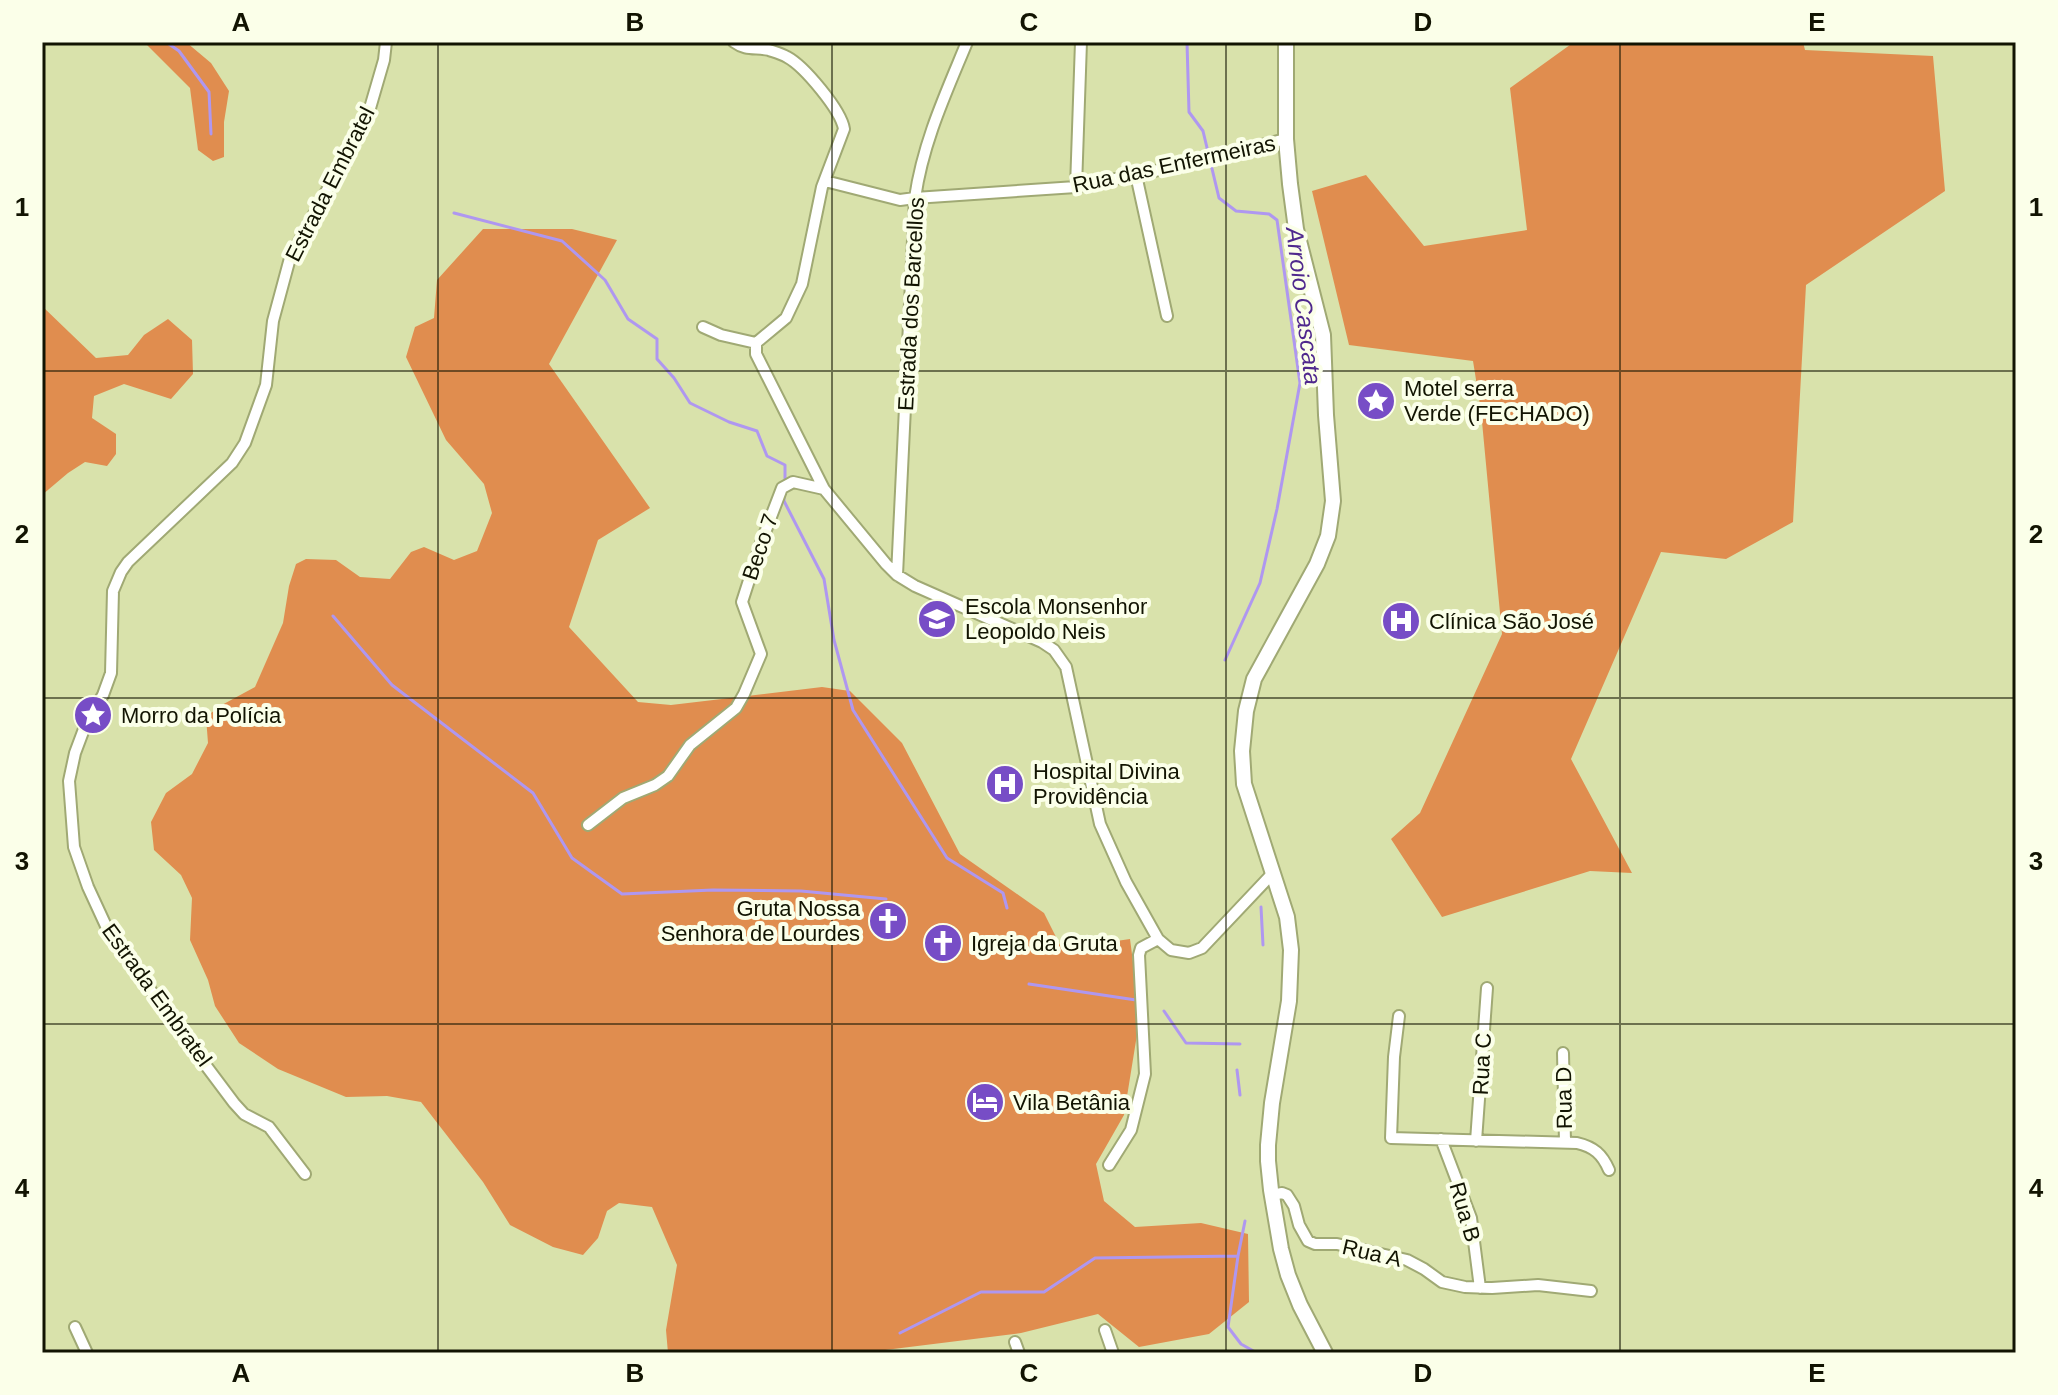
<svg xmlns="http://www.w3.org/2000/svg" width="2058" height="1395" font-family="Arial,sans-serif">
<rect width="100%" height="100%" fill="#d9e2ab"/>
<!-- forest -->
<path fill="#e08d4f" d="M144,42H186L211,63L229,91L224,122V157L213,161L198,150L190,88Z
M1574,42H1803L1805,50L1933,56L1945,191L1806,285L1793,522L1726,559L1661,552L1571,759L1632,873L1590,871L1442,917L1391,839L1420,813L1502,634L1481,411L1473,361L1349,345L1312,191L1366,175L1424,246L1527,230L1510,88Z
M483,229H572L617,240L549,364L650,508L598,540L569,627L638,702L671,705L822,687L850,691L902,743L960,854L1044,913L1062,949L1130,939L1140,1016L1124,1115L1096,1164L1104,1201L1135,1227L1201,1223L1248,1234L1249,1302L1209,1334L1139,1347L1098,1314L1021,1333L861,1353H668L666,1330L677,1265L652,1207L619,1203L607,1211L598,1238L583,1255L553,1247L510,1225L483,1182L421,1102L387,1096L346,1097L278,1069L239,1043L215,1006L208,980L190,940L192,898L181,875L154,850L151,822L166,793L192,774L208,743L206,717L220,706L255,687L283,623L289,586L296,564L306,559L336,560L360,577L390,579L411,552L424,547L454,560L477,551L492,513L484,484L446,440L406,357L415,327L434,318L437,280Z
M42,306L96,358L128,355L144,335L168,319L192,340L193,374L171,399L124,384L94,396L92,418L116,434V454L107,466L85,462L68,473L42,495Z"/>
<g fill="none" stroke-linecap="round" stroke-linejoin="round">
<!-- stream -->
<path stroke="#af97f0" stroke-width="3" d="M166,42L179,51L209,92L211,134
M1187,42L1189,112L1203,131L1219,198L1236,211L1269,214L1277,220L1300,383L1277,509L1260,583L1225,660
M454,213L562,241L605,280L628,319L657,339V359L674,378L690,403L729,422L757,431L767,456L785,465V481
M784,493V501L824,579L834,640L853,710L947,858L1003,893L1007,908
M333,616L392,685L533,793L572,858L622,894L713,890L801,891L886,899
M1261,907L1263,945
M1029,984L1136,1000
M1164,1011L1186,1043L1240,1044
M1237,1070L1240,1095
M1245,1221L1238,1256L1228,1327L1241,1344L1257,1353
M900,1333L981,1292H1044L1095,1258L1238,1256"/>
<!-- minor casing -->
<g stroke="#a0a974" stroke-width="14">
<path id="minor" d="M734,42C746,51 756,47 769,50C775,52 782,54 787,57C804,66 841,110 844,129L822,187L802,284L786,318L756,343V354L824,489L886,564L897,575L915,586L1042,642L1054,650L1066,667L1100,824L1126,882L1158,939L1171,950L1189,953L1202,948L1272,874
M1136,175L1167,316
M825,181L900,200L915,198L1076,187L1174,167L1286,139
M1076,187L1081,42
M703,327L721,335L756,343
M897,575L915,198C923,142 946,93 967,42
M588,825L623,798L655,785L668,776L690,745L736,708L744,694L761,654L742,602L761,543L782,488L793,482L824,489
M1399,1016L1394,1057L1391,1138L1577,1143C1594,1147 1602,1154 1609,1170
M1563,1053L1565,1142
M1441,1139L1471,1218L1480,1288
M1476,1141L1487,988
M1109,1165L1131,1130L1145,1074L1139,955L1141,948L1158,939
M305,1174L269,1127L244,1114L234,1103L168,1015L106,926L88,887L74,847L69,781L75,753L87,721L103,695L111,673L113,591L121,572L128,562L232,463L245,443L266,385L273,321L290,258L368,115L384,60L386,42
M1272,1195L1282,1193L1287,1195L1294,1206L1299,1225L1308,1241L1315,1244H1337L1407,1260L1424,1269L1442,1282L1465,1287L1492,1288L1538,1285L1591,1291
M75,1327L87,1353
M1105,1330L1113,1353
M1015,1342L1019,1353"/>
</g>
<!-- secondary casing -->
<g stroke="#a0a974" stroke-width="18">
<path id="secondary" d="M1286,42V139L1290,184L1296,229L1323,335L1326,415L1333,501L1328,536L1317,564L1254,679L1246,711L1242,751L1244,784L1287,917L1291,950L1289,1001L1272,1103L1268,1145V1161L1271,1190L1281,1249L1288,1275L1300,1305L1325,1353"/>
</g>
<!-- minor -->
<use href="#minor" stroke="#fff" stroke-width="10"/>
<!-- secondary -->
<use href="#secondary" stroke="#fff" stroke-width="14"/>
</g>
<!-- grid -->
<path fill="none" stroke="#121402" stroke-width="2" stroke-opacity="0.55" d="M438,42V1353M832,42V1353M1226,42V1353M1620,42V1353M42,371H2016M42,698H2016M42,1024H2016"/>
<!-- icons -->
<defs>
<g id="sight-disc" transform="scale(2)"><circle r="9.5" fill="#774dc6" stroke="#fbffe9"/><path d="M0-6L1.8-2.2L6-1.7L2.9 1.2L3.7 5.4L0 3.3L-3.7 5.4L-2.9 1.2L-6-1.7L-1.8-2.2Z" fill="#fff"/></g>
<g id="school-disc" transform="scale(2)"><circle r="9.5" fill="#774dc6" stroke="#fbffe9"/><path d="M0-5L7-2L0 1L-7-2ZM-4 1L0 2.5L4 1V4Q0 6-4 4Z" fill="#fff"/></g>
<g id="hospital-disc" transform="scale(2)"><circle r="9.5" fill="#774dc6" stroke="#fbffe9"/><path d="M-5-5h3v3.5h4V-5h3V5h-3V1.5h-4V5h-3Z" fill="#fff"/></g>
<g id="church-disc" transform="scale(2)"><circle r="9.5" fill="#774dc6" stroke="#fbffe9"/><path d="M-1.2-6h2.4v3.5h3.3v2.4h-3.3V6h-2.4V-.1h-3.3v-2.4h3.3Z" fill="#fff"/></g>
<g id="hotel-disc" transform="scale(2)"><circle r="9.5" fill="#774dc6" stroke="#fbffe9"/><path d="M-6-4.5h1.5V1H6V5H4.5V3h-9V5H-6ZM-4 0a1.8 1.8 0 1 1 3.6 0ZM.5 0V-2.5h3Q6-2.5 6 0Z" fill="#fff"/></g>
</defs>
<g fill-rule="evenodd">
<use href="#sight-disc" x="1376" y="401"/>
<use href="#school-disc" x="937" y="619"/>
<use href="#hospital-disc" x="1401" y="621"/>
<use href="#sight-disc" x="93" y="715"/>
<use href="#hospital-disc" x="1005" y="784"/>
<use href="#church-disc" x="888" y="921"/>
<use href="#church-disc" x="943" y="943"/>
<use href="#hotel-disc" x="985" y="1102"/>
</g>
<g text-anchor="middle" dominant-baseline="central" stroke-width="8" stroke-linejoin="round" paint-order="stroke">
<!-- street labels -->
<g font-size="22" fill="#121402" stroke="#fbffe9">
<text transform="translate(1174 164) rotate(-12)">Rua das Enfermeiras</text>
<text transform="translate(330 184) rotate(-63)">Estrada Embratel</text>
<text transform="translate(911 304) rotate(-87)">Estrada dos Barcellos</text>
<text transform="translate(760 547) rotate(-71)">Beco 7</text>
<text transform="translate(157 995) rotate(54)">Estrada Embratel</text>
<text transform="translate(1482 1064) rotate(-87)">Rua C</text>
<text transform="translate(1564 1098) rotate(-91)">Rua D</text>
<text transform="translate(1465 1212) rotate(74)">Rua B</text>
<text transform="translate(1372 1253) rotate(13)">Rua A</text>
</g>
<!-- poi labels -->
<g font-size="22" fill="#121402" stroke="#fbffe9" text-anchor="start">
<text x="1404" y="388">Motel serra<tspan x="1404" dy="25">Verde (FECHADO)</tspan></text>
<text x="965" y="606">Escola Monsenhor<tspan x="965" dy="25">Leopoldo Neis</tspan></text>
<text x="1429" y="621">Clínica São José</text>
<text x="121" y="715">Morro da Polícia</text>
<text x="1033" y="771">Hospital Divina<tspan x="1033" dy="25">Providência</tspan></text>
<text x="860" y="908" text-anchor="end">Gruta Nossa<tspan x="860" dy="25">Senhora de Lourdes</tspan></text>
<text x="971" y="943">Igreja da Gruta</text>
<text x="1013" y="1102">Vila Betânia</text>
</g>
<!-- water labels -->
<g font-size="24" font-style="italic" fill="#4f288d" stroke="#fbffe9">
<text transform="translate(1304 306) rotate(83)">Arroio Cascata</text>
</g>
</g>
<!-- border -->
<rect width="2058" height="1395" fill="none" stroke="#fbffe9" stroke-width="88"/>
<rect x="44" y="44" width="1970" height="1307" fill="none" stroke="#121402" stroke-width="3"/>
<g font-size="26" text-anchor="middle" font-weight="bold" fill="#121402">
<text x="241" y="31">A</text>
<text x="635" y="31">B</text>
<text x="1029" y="31">C</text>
<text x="1423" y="31">D</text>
<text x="1817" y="31">E</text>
<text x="22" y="216">1</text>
<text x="2036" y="216">1</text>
<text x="22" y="543">2</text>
<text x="2036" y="543">2</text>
<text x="22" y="870">3</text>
<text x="2036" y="870">3</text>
<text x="22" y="1197">4</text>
<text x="2036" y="1197">4</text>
<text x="241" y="1382">A</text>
<text x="635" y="1382">B</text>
<text x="1029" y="1382">C</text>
<text x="1423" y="1382">D</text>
<text x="1817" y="1382">E</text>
</g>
</svg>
